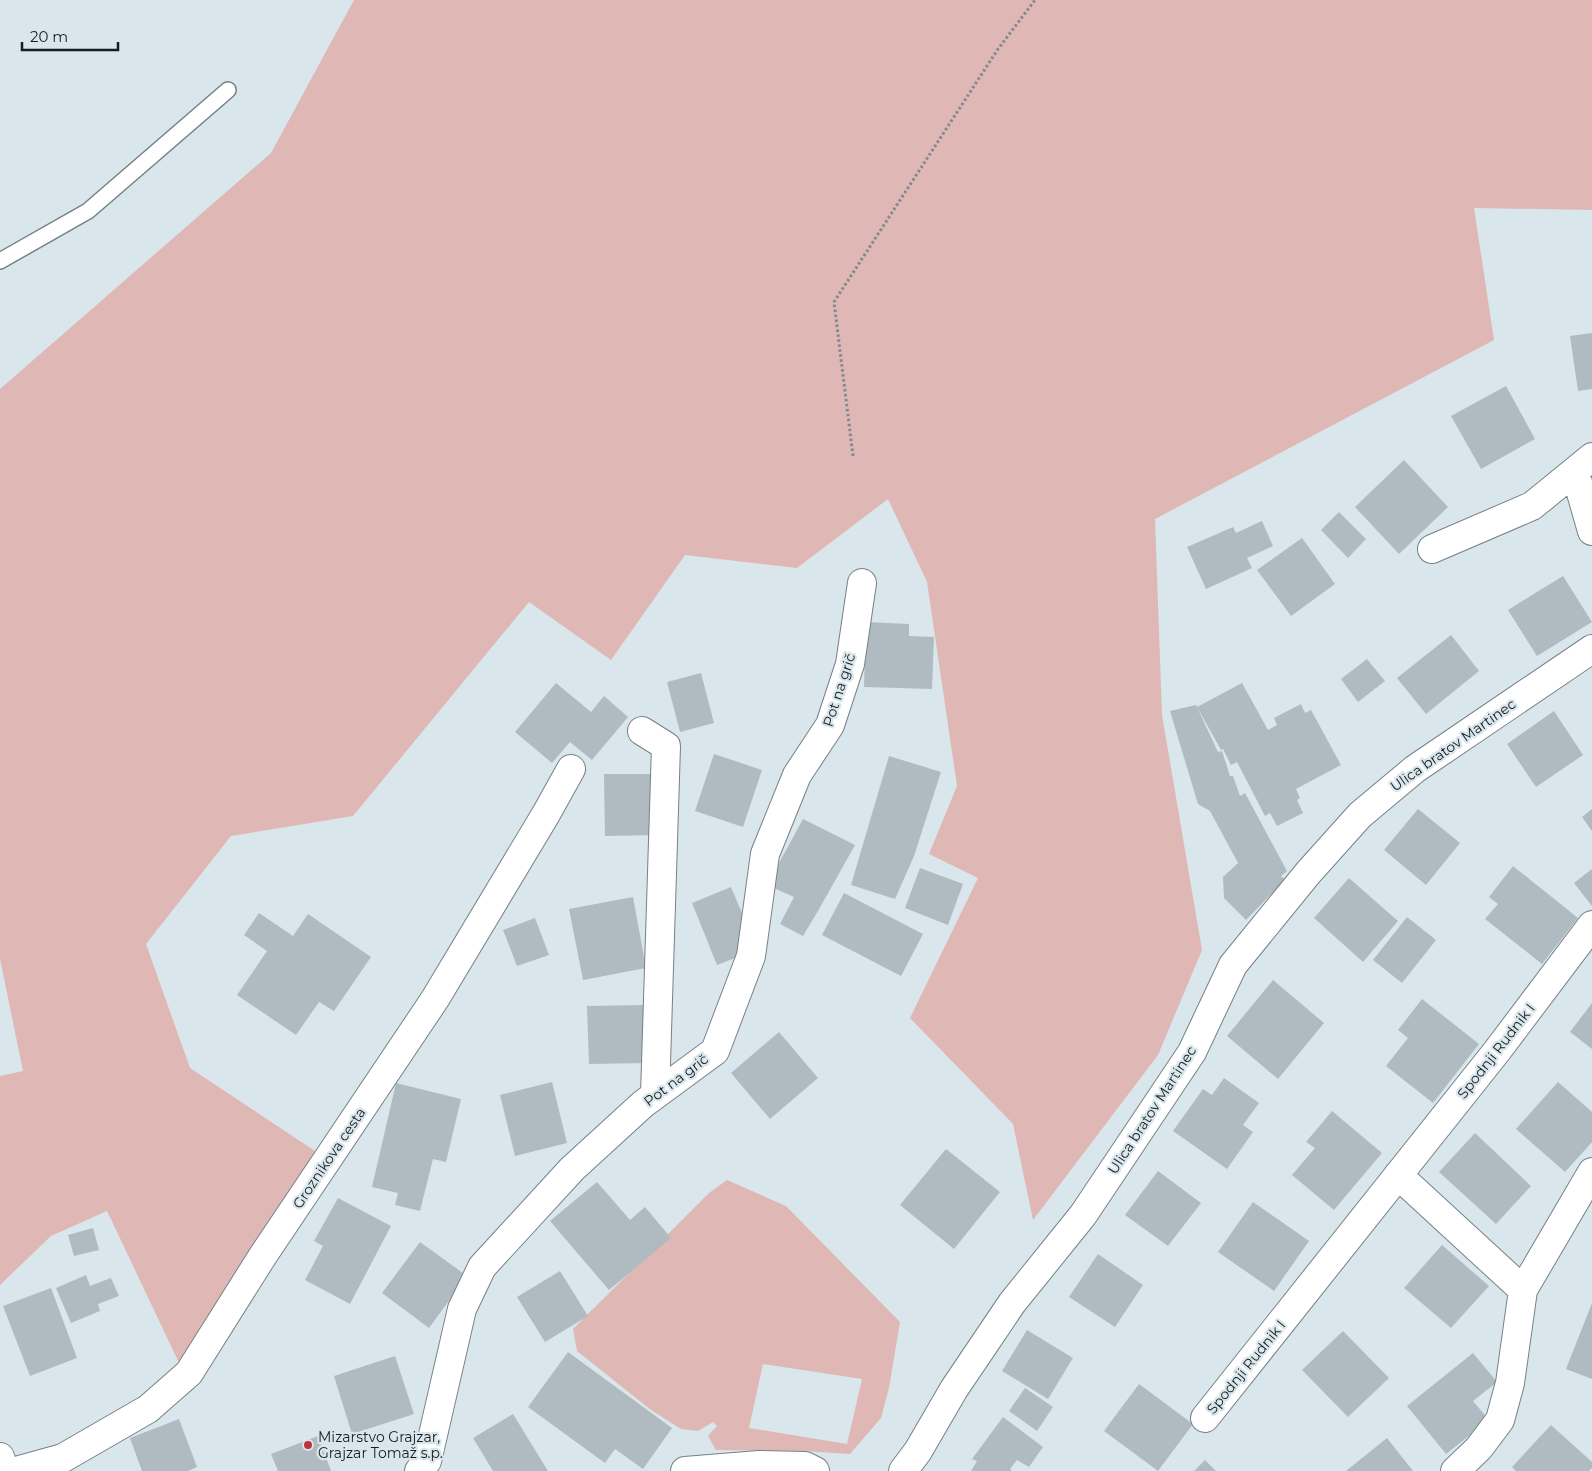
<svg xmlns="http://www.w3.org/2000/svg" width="1592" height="1471" font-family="Montserrat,sans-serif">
<rect width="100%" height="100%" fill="#d9e6ec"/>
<!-- green -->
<path fill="#dfb8b6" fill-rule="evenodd" d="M354,0H1592V210L1474,208L1494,340L1155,519L1162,715L1202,950L1158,1055L1033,1220L1013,1124L910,1018L978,878L929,854L957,786L927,582L888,499L797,568L685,555L611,660L529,602L353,816L231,836L146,944L190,1068L321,1155L180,1365L107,1211L51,1236L0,1285V1076L23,1071L0,959V389L271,153Z
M727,1180L786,1206L900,1322L889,1388L881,1418L850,1454L804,1451L716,1450L708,1436L717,1426L713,1422L698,1431L681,1429L651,1410L577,1351L573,1329L709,1193ZM763,1364L862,1379L847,1444L749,1428Z"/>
<!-- building -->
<path fill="#afbbc1" d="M1592,333V389L1578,391L1570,336Z
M1506,386L1535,439L1481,469L1451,416Z
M1404,460L1448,507L1399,554L1355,507Z
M1339,512L1366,539L1348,558L1321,530Z
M1262,521L1273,546L1247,558L1252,568L1206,589L1187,547L1233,527L1236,533Z
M1302,538L1335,584L1291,616L1257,570Z
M1563,576L1592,622L1537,656L1508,610Z
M866,622L909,624V636L934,637L932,689L864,687Z
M1451,635L1479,671L1426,714L1397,678Z
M1367,659L1385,681L1358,702L1341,679Z
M701,673L714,723L680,732L667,682Z
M556,683L591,712L604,696L628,717L592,760L570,742L552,763L515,732Z
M1242,683L1268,730L1277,725L1274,718L1301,704L1305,713L1311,710L1341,765L1296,789L1300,798L1297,800L1303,813L1277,826L1270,813L1265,816L1237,762L1231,765L1223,749L1221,750L1197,707Z
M1196,705L1218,752L1222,751L1230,776H1233L1240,796L1245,793L1287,871L1281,876L1285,880L1246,920L1224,898L1223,877L1238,863L1210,811L1198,804L1170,711Z
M1554,711L1583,755L1536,787L1507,744Z
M714,754L762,770L743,827L695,811Z
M889,756L941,772L914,856L895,899L851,885Z
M604,774H654V835L605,836Z
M1418,809L1460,843L1426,885L1384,850Z
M1592,809V831L1582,817Z
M803,819L855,845L818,911L803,936L780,924L794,897L767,885Z
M1513,866L1578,918L1542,964L1485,919L1498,904L1489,897Z
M920,868L963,884L948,925L905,908Z
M1592,869V906L1574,883Z
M1349,878L1398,921L1363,962L1314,918Z
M731,887L752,937L748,953L717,965L692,903Z
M844,893L923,934L901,976L822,935Z
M633,897L646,968L583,980L569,909Z
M259,913L293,936L308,914L371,957L334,1011L319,1002L296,1035L237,995L267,951L244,935Z
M1407,917L1436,940L1402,983L1373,960Z
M535,918L549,955L517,966L503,930Z
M1273,980L1324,1023L1278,1079L1227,1036Z
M1422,999L1479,1044L1433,1103L1386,1066L1408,1038L1398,1030Z
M1592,1003V1049L1570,1032Z
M645,1005L647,1063L589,1064L587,1006Z
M779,1032L818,1078L770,1119L731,1073Z
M1224,1078L1259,1103L1243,1125L1253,1132L1227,1169L1173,1131L1203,1089L1212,1095Z
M552,1082L567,1143L515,1156L500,1095Z
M1558,1082L1592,1112V1142L1565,1172L1516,1129Z
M396,1083L461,1099L446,1162L433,1159L420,1211L395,1205L398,1193L372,1187Z
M1332,1111L1382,1153L1334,1210L1292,1175L1315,1148L1306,1142Z
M1475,1133L1531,1186L1496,1224L1439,1172Z
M946,1149L1000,1192L954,1249L900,1205Z
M1158,1171L1201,1203L1168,1246L1125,1215Z
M597,1182L630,1220L645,1207L671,1238L609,1290L550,1221Z
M338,1198L391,1226L350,1304L305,1280L323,1246L314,1241Z
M1253,1202L1309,1241L1274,1291L1218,1252Z
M93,1228L99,1250L74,1256L68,1235Z
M420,1242L467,1276L429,1328L382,1293Z
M1442,1245L1489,1286L1451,1328L1404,1288Z
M1098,1254L1143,1285L1115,1327L1069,1297Z
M560,1271L588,1316L545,1342L517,1297Z
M86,1275L90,1286L111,1278L119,1296L98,1304L100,1311L71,1323L56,1288Z
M51,1288L77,1358L30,1376L3,1306Z
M1592,1303V1379L1566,1369Z
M1027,1330L1073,1358L1048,1399L1002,1371Z
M1343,1331L1389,1378L1348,1417L1302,1370Z
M568,1352L672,1428L643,1469L615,1449L605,1463L528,1407Z
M1473,1353L1497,1382L1473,1401L1489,1420L1446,1454L1407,1406Z
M395,1356L414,1414L352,1434L334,1376Z
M1139,1384L1193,1424L1158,1471L1104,1431Z
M1025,1388L1053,1407L1037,1431L1009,1411Z
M513,1414L548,1471H493L473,1438Z
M1003,1417L1043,1447L1029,1467L1017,1460L1010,1469L1012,1471H971L977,1461L972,1459Z
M179,1419L197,1467L188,1471H142L130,1438Z
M1551,1425L1592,1462V1468L1589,1471H1516L1512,1467Z
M318,1436L331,1471H278L271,1454Z
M1387,1438L1413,1471H1346Z
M1205,1460L1216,1471H1194Z"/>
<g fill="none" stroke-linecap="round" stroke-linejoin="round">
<!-- lane casing -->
<g stroke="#768187" stroke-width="18">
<path id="lane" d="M0,261L88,211L228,90"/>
</g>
<!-- street casing -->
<g stroke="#768187" stroke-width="30">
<path id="street" d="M1575,472L1592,531
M1432,549L1532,506L1592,457
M642,731L666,746L655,1095
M1398,1175L1523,1290
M1205,1418L1497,1051L1592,925
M16,1471L63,1458L148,1409L189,1373L262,1257L435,999L546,814L571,769
M419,1471L427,1461L462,1309L482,1267L572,1169L643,1104L715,1051L751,956L765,854L797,775L830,725L850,664L862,583
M685,1471L759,1465L805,1466L815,1471
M903,1471L918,1451L954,1389L1012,1303L1083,1215L1192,1052L1233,965L1308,873L1360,815L1415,769L1592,649
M1455,1471L1479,1448L1500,1420L1510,1383L1523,1290L1592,1172"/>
</g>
<!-- primary casing -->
<g stroke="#768187" stroke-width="30">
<path id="primary" d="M0,1457L5,1471"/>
</g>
<!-- path -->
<path stroke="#80898d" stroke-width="3" stroke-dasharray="2.5 2.5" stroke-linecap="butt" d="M853,456L834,302L998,49L1035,0"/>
<!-- lane -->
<use href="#lane" stroke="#fff" stroke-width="15"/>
<!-- street -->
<use href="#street" stroke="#fff" stroke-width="28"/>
<!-- primary -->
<use href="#primary" stroke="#fff" stroke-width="28"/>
</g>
<!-- markers -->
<circle fill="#c1313f" stroke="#d9e6ec" stroke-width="2" cx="308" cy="1445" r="5"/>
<g text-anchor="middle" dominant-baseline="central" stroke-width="4.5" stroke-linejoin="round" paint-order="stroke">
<!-- street labels -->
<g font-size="14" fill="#181d1f" stroke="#d9e6ec">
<text transform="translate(839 690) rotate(-72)">Pot na grič</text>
<text transform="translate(1453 745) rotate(-35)">Ulica bratov Martinec</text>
<text transform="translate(1496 1051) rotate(-52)">Spodnji Rudnik I</text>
<text transform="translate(676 1080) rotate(-37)">Pot na grič</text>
<text transform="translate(1152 1110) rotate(-57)">Ulica bratov Martinec</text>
<text transform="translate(329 1158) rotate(-56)">Groznikova cesta</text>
<text transform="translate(1246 1367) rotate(-51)">Spodnji Rudnik I</text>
</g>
<!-- poi labels -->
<g font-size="14" fill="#181d1f" stroke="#d9e6ec" text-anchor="start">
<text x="318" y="1437">Mizarstvo Grajzar,<tspan x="318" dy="16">Grajzar Tomaž s.p.</tspan></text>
</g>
</g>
<!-- scale -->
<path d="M22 42v8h96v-8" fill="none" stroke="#181d1f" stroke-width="2.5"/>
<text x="30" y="42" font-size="15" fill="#181d1f" stroke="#d9e6ec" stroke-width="4" paint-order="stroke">20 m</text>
</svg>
